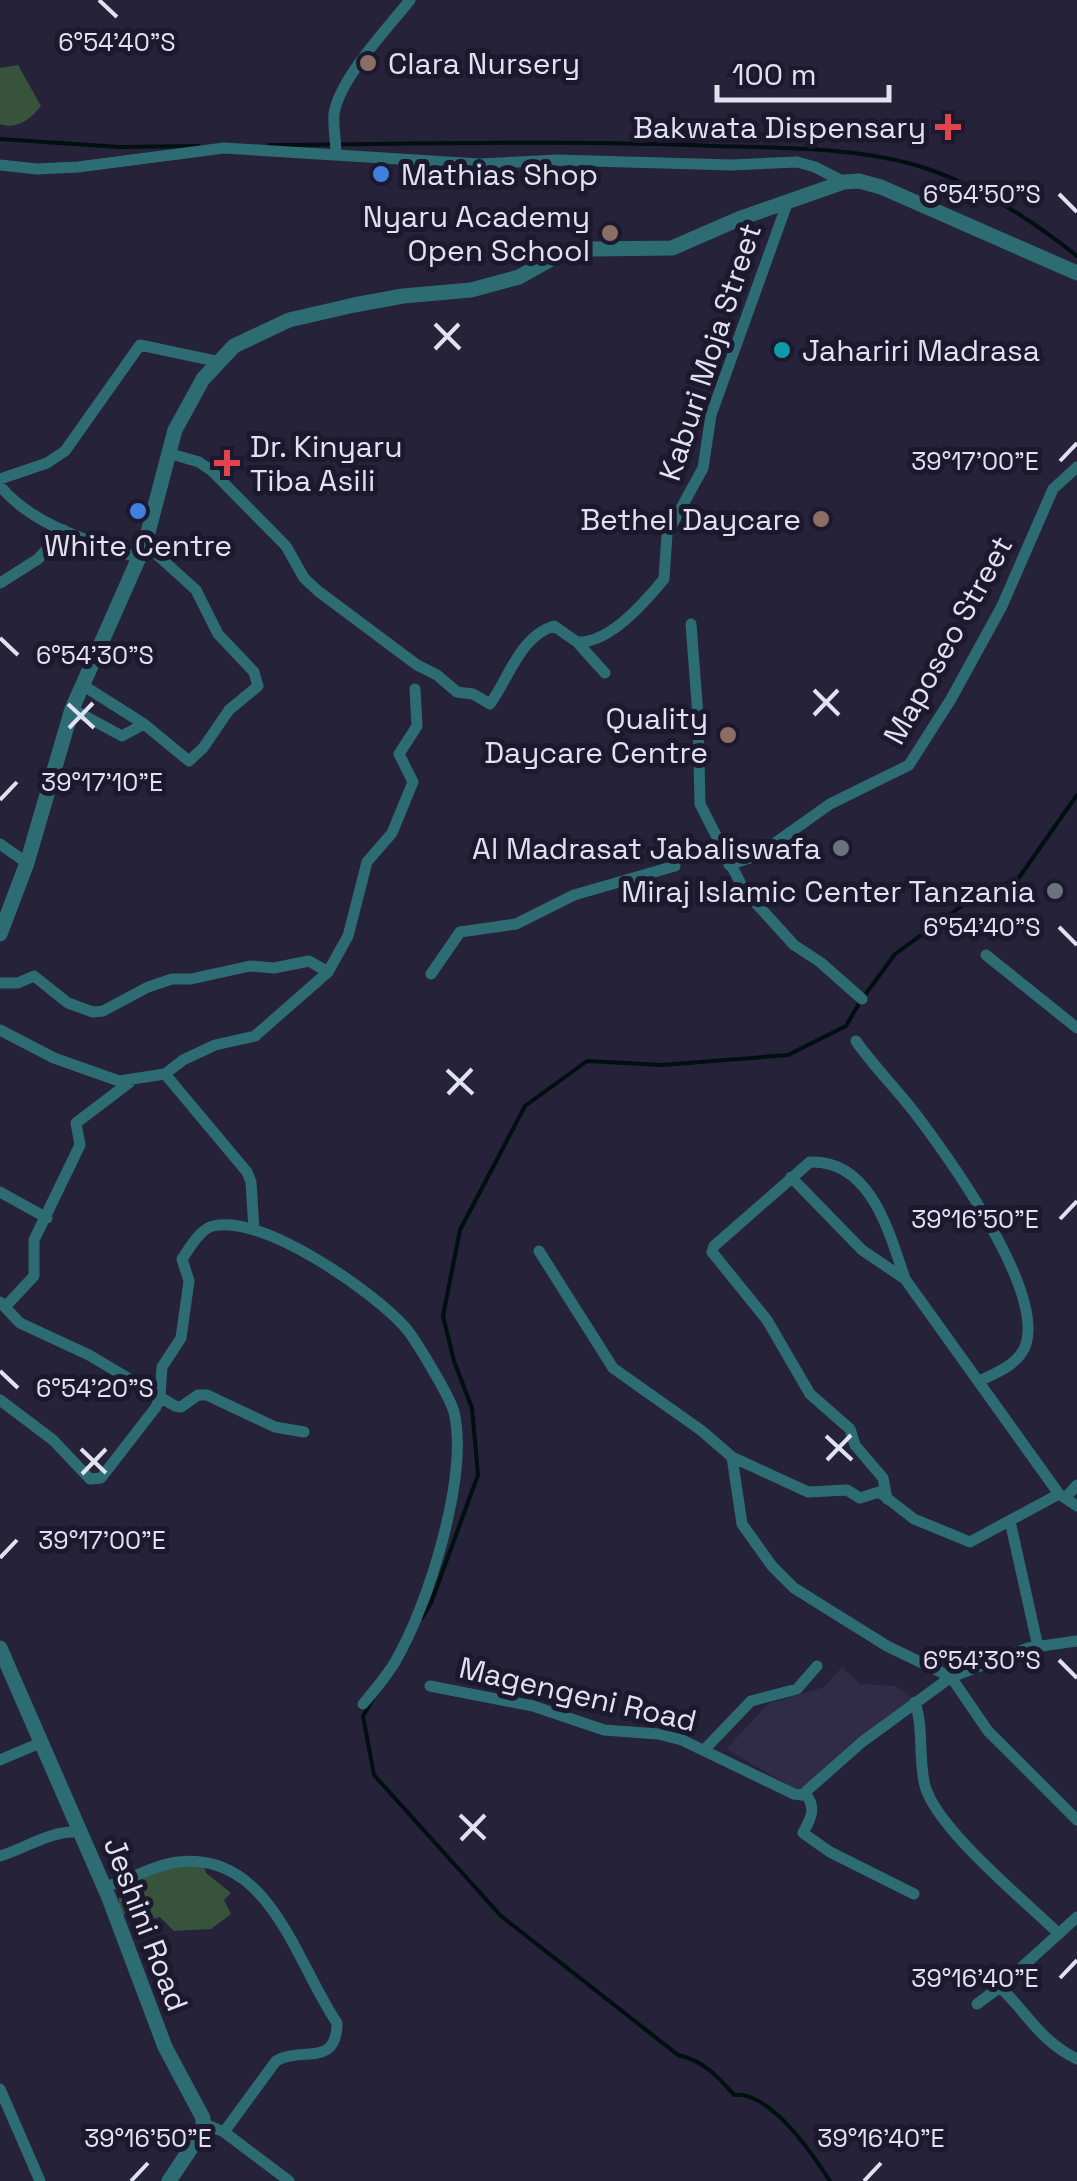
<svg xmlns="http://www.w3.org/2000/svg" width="1077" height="2181" font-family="'Space Grotesk',sans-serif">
<rect width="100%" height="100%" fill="#252239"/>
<!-- built -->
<path fill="#302c48" d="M842,1667L860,1684L896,1686L912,1698L803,1787L795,1789L726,1749L768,1704L824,1687Z"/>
<!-- green -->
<path fill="#37533b" d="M18,65L41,106C31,119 17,130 0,124V68Z
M168,1865L204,1867L206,1873L231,1893L224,1900L231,1914L211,1929L174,1931L160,1917L147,1920L141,1910L121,1915C110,1881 143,1875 168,1865Z"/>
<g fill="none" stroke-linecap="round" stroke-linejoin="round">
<!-- stream -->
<path stroke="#000f10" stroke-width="4" d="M0,139L120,147L199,146
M269,145C418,144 567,140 716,146C782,148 849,147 912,164C972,181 1029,218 1077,256
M865,995L895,954L977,895L1018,879L1077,795
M422,1618L431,1603L478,1475L472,1408L454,1361L443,1316L460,1230L525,1106L587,1061L662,1065L788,1055L846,1026L860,1002
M373,1699L363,1716L374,1775L501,1916L678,2055C702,2060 718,2076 734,2095C770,2091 812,2153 830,2181"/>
<!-- minor -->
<path stroke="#2e6c74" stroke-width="11" d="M336,154C336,141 333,127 334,114C339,79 388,28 410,0
M0,165L37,169L78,167L224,148L479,164L557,160L732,165L797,162L815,167L844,182
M168,453L199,462L212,471L286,546L304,578L318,591L417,665L437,675L457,692L473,694L490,704C509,678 520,636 554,626L577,642L605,673
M0,479L47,463L65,451L140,345L220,362
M0,486C33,526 90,541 139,558
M0,583L38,559L64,530
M691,624L698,716L700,804L744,890L794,945L820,962L862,999
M577,642C609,644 645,602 664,579L667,534L703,468L711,415L787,204
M84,686L144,724
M72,709L122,736L144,724L189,761L203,748L229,710L258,686L254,672L218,634L196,590L145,544
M0,844L27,863
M729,865L758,855L830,804L909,765L951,699L1002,606L1053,489L1077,467
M986,955L1077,1028
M431,974L460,932L516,924L574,895L675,866
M0,983H18L34,976L68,1003L93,1012L103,1011L148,987L172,979H191L250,966L274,968L309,961L328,972
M0,1030L54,1058L119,1081L165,1074L247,1172L251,1182L254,1230
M856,1041C874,1067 896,1088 915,1113C949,1158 1043,1288 1026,1344C1020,1364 996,1373 979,1381
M165,1074L183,1060L215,1045L255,1036L328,972L348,936L367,862L392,833L413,782L399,754L417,726L415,689
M791,1177L862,1250L905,1279
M0,1192L47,1218
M539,1251L613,1368L702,1431L732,1457L742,1524L772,1566L794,1588L887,1646L951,1677L988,1731L1077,1820
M0,1302L20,1323L89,1355L175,1406L181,1407L198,1395H207L275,1427L304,1432
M5,1307L34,1276V1240L80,1145L76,1123L130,1082
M0,1400L53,1440L90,1479L101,1478L156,1407L160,1397L162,1367L181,1338L189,1281L182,1259C189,1249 200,1229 213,1226C263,1214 372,1291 404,1326C415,1338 450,1397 454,1412C469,1476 428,1606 395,1662C386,1677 374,1691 363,1704
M732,1457L808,1492L847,1490L860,1498L879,1492L914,1519L970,1542L1059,1494L1077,1506
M1066,1497L1077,1485
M887,1499L883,1478L855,1445L850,1429L810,1394L767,1320L712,1252L714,1246L810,1162C871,1160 889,1232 905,1279L1059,1494
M1010,1521L1038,1647
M430,1686L533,1706L604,1730L658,1734L682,1740L794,1794L802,1795L862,1742L951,1677L1028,1648L1077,1641
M915,1702C924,1729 918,1758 925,1786C937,1829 1024,1900 1059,1934
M705,1749L751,1701L797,1689L817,1666
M0,1760L40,1743
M805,1793C817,1808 811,1818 803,1833L830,1852L914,1894
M0,1856C29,1847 50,1830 81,1832
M104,1887C128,1881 153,1865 178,1862C270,1851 296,1963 337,2023C337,2068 301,2046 276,2061L224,2132
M1000,1987C1029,2015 1039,2040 1077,2059
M977,2004L1000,1987L1077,1917
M0,2089L40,2181
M205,2124L224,2132L289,2181"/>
<!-- tertiary -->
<path stroke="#2e6c74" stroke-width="15" d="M0,934L27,863L72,709L145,544L175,430L203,379L234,346L289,320L354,305L403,296L471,290L519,277L553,258L571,252L592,249L672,248L741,218L844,182L859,181L881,187L1077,273
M0,1648L109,1898L165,2047L203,2118V2130L169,2181"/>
</g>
<!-- ticks -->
<path fill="none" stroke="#e2e1f1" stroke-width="4" d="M99,0L117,17M1059,194L1077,212M435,324L460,349M435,349L459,324M1060,461L1077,443M0,638L18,655M814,690L839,715M68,704L94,728M814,715L838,690M69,728L93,703M0,800L17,782M1059,927L1077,945M447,1070L473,1094M448,1094L472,1069M1060,1219L1077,1201M0,1371L18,1388M826,1436L852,1460M81,1449L106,1473M827,1460L851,1435M82,1474L106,1449M0,1558L17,1540M1059,1660L1077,1678M460,1815L485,1839M461,1840L485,1815M1060,1978L1077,1960M131,2181L148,2163M864,2181L881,2163"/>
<!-- markers -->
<g fill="#8d6e63" stroke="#1c182e" stroke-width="4">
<circle cx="368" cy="63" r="10"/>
<circle cx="610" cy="233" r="10"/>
<circle cx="821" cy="519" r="10"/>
<circle cx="728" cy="735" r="10"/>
</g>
<g fill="#e0444e" stroke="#1c182e" stroke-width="4">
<path d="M943 112h10v10h10v10h-10v10h-10v-10h-10v-10h10z"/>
<path d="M222 448h10v10h10v10h-10v10h-10v-10h-10v-10h10z"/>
</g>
<g fill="#3f7fe0" stroke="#1c182e" stroke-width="4">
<circle cx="381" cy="174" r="10"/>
<circle cx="138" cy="511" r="10"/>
</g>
<circle fill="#0f9aa8" stroke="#1c182e" stroke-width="4" cx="782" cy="350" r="10"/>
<g fill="#6b7280" stroke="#1c182e" stroke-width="4">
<circle cx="841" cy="848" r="10"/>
<circle cx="1055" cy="891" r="10"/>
</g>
<g text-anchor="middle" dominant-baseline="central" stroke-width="10" stroke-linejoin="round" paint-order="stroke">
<!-- poi labels -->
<g font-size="30" fill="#e2e1f1" stroke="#1c182e" text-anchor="end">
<text x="388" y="63" text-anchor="start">Clara Nursery</text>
<text x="926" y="127">Bakwata Dispensary</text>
<text x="401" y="174" text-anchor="start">Mathias Shop</text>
<text x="590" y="216">Nyaru Academy<tspan x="590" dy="34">Open School</tspan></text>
<text x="802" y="350" text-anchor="start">Jahariri Madrasa</text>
<text x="250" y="446" text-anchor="start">Dr. Kinyaru<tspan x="250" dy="34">Tiba Asili</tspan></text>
<text x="801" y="519">Bethel Daycare</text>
<text x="138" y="545" text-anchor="middle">White Centre</text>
<text x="708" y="718">Quality<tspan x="708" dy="34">Daycare Centre</tspan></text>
<text x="821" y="848">Al Madrasat Jabaliswafa</text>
<text x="1035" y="891">Miraj Islamic Center Tanzania</text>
</g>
<!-- street labels -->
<g font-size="30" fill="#e2e1f1" stroke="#1c182e">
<text transform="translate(710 352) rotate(-72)">Kaburi Moja Street</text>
<text transform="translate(948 640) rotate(-61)">Maposeo Street</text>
<text transform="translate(578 1694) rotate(13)">Magengeni Road</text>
<text transform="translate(146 1924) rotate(69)">Jeshini Road</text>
</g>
</g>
<g font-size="25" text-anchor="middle" fill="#e2e1f1" stroke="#1c182e" stroke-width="10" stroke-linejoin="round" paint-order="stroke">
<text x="117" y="51">6°54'40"S</text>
<text x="982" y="203">6°54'50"S</text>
<text x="975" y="470">39°17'00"E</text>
<text x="95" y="664">6°54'30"S</text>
<text x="102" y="791">39°17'10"E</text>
<text x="982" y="936">6°54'40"S</text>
<text x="975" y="1228">39°16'50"E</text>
<text x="95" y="1397">6°54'20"S</text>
<text x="102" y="1549">39°17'00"E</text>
<text x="982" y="1669">6°54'30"S</text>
<text x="975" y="1987">39°16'40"E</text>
<text x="148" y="2147">39°16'50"E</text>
<text x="881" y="2147">39°16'40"E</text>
</g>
<!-- scale -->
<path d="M717 85v15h172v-15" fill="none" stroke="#e2e1f1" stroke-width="5"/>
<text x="732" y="85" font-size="30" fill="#e2e1f1" stroke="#1c182e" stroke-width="8" paint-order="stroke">100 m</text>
</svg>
